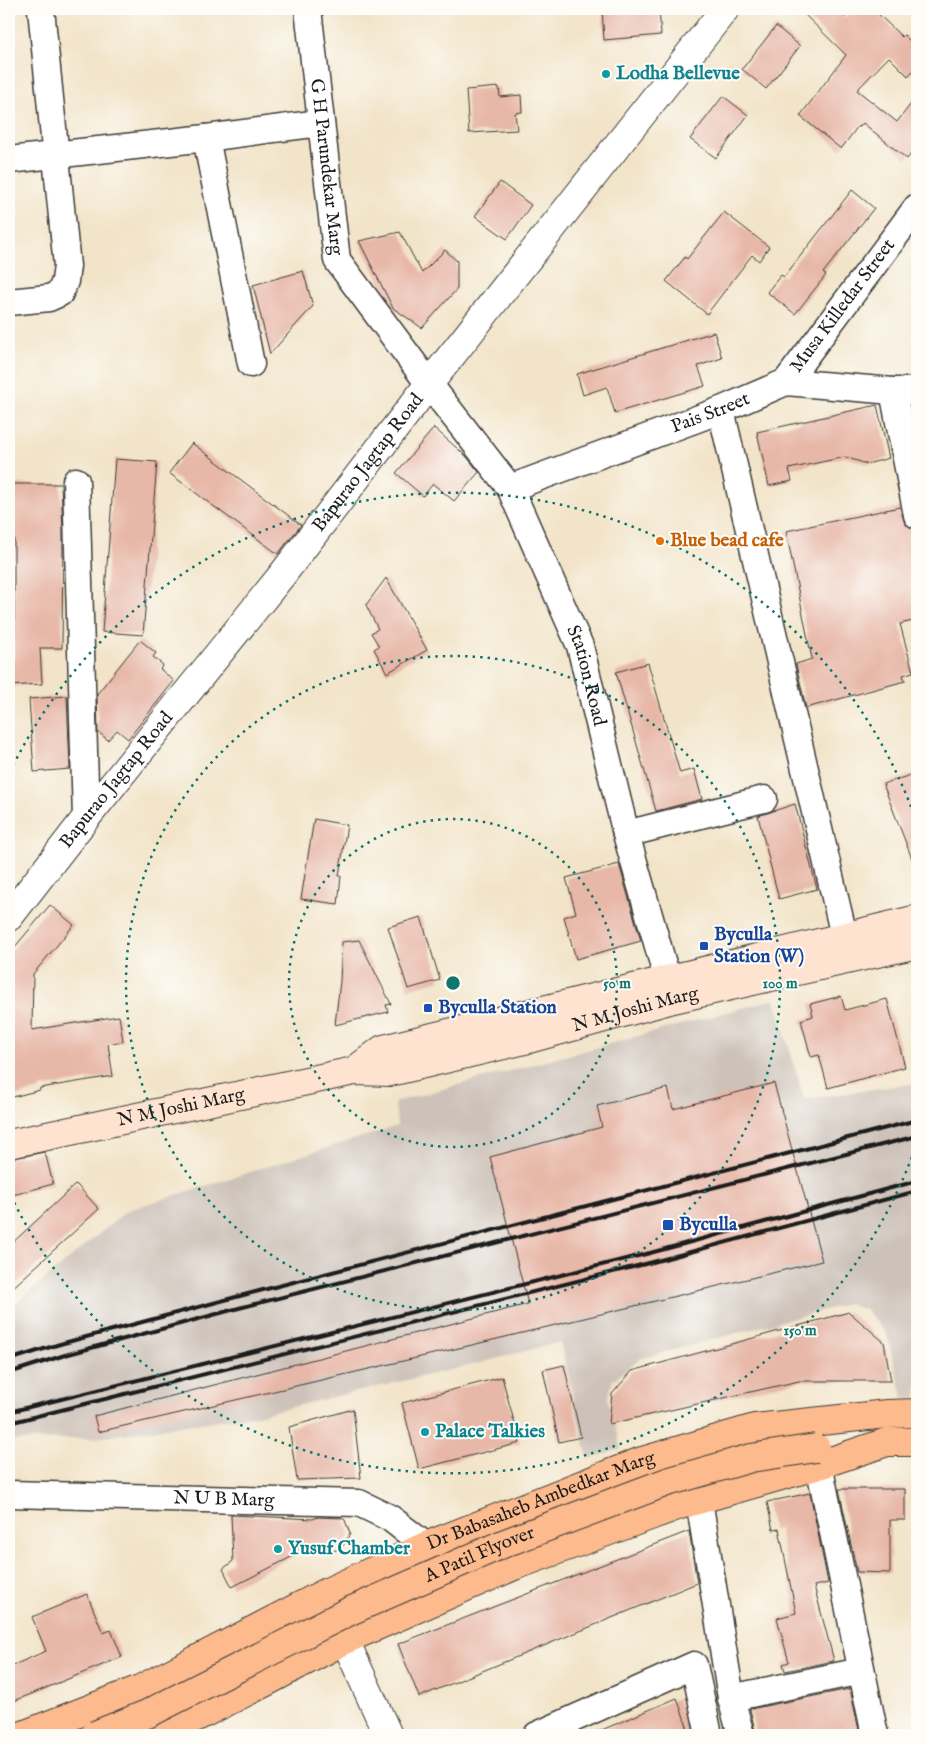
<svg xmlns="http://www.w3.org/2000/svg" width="926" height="1744" font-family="'IM FELL English',serif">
	<rect width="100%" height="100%" fill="#fdfcf7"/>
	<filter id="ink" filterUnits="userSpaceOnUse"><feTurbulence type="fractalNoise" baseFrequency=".02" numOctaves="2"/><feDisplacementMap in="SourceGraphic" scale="10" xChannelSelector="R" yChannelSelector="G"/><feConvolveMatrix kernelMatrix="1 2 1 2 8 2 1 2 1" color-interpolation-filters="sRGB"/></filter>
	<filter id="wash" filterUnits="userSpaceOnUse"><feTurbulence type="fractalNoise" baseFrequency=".0096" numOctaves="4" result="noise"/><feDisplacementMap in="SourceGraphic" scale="20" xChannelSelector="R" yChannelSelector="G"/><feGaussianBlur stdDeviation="1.12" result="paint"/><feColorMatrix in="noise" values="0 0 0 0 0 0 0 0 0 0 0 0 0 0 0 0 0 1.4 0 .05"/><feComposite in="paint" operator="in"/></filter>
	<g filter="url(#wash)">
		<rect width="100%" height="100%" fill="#f2e4c9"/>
		<path fill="#cdc2b9" d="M775,999l29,100 113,-16v164l-7,4 7,34v112l-13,2 -18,-66 -20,-23 -19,-6 -208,55 -26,21 -5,19 13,50 -33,10 -28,-117 -84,22 -219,51 -162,23 -86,3v-132l119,-99 269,-84 -2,-24z"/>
		<g id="blocks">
			<path fill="#e7b7a7" d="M602,9h57l2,26 -57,5z
				M799,9h38l8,8 9,-8h19l29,28 2,-2 13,13v19l-9,9 -19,-19 -32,33 40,32 20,-26v50l-10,13 -44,-36 -3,4 -2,-1 -17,23 -41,-33 46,-61z
				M776,26l24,20 -34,43 -24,-20z
				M499,87l1,10 21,-2 1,17 -7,1 2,17 -48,3 -3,-43z
				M723,96l25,19 -32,43 -26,-19z
				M500,182l31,23 -24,34 -32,-23z
				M852,190l22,18 -51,65 3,2 -31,39 -28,-22 14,-17 3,2z
				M724,212l45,35 -10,14 -7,-6 -45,59 -41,-33 19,-24 2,2z
				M400,232l22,41 23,-23 12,11v28l-35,39 -29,-20 -34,-67z
				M303,271l10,35 -43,48 -17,-69z
				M714,332l8,26 -24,8 7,20 -90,27 -8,-26 -24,8 -6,-21z
				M877,405l12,53 -22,6 -22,-7 -56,12 3,12 -23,5 -12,-54z
				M434,428l32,28 13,16 -25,29 -21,-17 -10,12 -27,-23z
				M192,443l109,82 -23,29 -109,-81z
				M115,459l42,3 -14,173 -41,-3z
				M9,484h52l2,48 -1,116h-22l2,36 -33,2v-25l5,-1v-121h-5z
				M900,507l5,17 9,5 3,19v72l-17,4 13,48 -10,3 2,6 -99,27 -10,-44 16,-5 -26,-128z
				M386,578l41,72 -40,23 -13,-24 5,-3 -8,-13 7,-4 -12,-24z
				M140,640l16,13 -3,4 10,8 -3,4 14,12 -46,58 -11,-9 -9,10 -10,-8 -1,-38z
				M648,663l32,110 14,-4 8,30 -46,12 -40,-139z
				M67,696l3,73 -36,3 -5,-73z
				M917,773v96h-1l-33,-85z
				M795,804l22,85 -38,10 -21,-83z
				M314,819l33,6 -8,51h2l-3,28 -37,-5z
				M619,864l22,77 -65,18 -12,-42 12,-4 -10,-35z
				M50,905l24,20 -41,49 -1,56 87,-14 4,25 -15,3 5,32 -73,12v2l-31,8 2,-98 -2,4v-50z
				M421,917l19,63 -32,9 -20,-62z
				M359,940l32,64 -5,1 2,7 -53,13 5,-44 2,-39z
				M841,996l4,14 42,-11 18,68 -77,21 -9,-33 -8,2 -10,-37 12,-4 -3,-12z
				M774,1083l48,178 -350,84 -374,87 -4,-16 434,-112 -38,-147 112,-30 -5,-21 71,-18 5,21z
				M45,1152l8,32 -44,12v-37z
				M76,1184l23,25 -90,82v-45z
				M849,1312l35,30 7,39h-92l-190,43 3,-30 20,-23z
				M564,1365l17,72 -22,5 -16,-72z
				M502,1377l18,66 -101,26 -17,-66z
				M353,1409l8,69 -64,2 -8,-53z
				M839,1489h66v31h-15v53l-33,-1z
				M810,1493l18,90 -14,3 20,75 -49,10 -2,-7 6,-2 -12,-44 19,-5 -17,-84 -6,1 -6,-28z
				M231,1515l82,4 5,-2 24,1 3,2 5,14 -8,13 -8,4h-9l-10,-6 -83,42 -9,-18 10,-8z
				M689,1531l8,52 -278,114 -21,-53z
				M87,1594l16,39 8,-3 11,27 -113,46v-36l37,-16 -14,-34z
				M850,1689l10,46h-104l-6,-26z
				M677,1698l13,37h-100z"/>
		</g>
	</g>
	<g filter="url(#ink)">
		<use href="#blocks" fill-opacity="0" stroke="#3c3a36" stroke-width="1"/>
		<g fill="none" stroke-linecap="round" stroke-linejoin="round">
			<defs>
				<g id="minor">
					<path id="s1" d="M308,9l29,251 92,124 81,104 70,158 46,188 47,165"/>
					<path d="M206,138l45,226"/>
					<path d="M9,160l197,-22 114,-15"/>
					<path d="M9,302l40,-4 11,-5 5,-12 2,-15 -26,-257"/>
					<path id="s2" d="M786,382l131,-175"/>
					<path d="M893,391l24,124"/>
					<path d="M721,410l123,526"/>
					<path d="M76,481l10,337"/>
					<path id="s3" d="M510,488l211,-78 65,-28 107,9h24"/>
					<path d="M626,834l138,-35"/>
					<path d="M819,1465l56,270"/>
					<path id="s4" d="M9,1494l350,9 31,15 36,28"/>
					<path d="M699,1500l32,198 10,37"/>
					<path d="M731,1698l130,-27"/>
					<path d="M537,1735l157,-70 15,70"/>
				</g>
				<g id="tertiary">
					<path id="s5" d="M9,917l77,-99 196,-243 147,-191 296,-375"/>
					<path d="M335,1618l53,117"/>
				</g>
				<g id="secondary">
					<path d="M354,1071l29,-22 534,-130"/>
					<path id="s6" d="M9,1144l345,-73 37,1 134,-32 148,-41 244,-55"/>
				</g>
				<g id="trunk">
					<path id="s7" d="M23,1735l117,-46 185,-96 101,-47 213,-84 116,-34 132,-14 30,-1"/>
					<path d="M161,1735l107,-54 77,-41 169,-74 166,-61 139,-40 68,-23h30"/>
				</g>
			</defs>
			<use href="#minor" stroke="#3c3a36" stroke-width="29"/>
			<use href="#tertiary" stroke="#3c3a36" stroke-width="30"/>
			<use href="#secondary" stroke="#3c3a36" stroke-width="30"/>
			<use href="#trunk" stroke="#3c3a36" stroke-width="30"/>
			<use href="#minor" stroke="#fff" stroke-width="26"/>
			<use href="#tertiary" stroke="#fff" stroke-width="28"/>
			<use href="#secondary" stroke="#fee3d1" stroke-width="28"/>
			<use href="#trunk" stroke="#fcba8d" stroke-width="28"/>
			<path stroke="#1c1c1c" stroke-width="4" d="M9,1360l51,-16 176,-47 681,-177
				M9,1373l56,-18 174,-47 678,-172
				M9,1412l641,-159 267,-72
				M9,1423l644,-161 264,-71"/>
			<defs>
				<g id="trunk-bridge">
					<path id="s8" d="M95,1735l52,-21 203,-103 155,-68 162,-61 84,-24 65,-10"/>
				</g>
			</defs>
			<use href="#trunk-bridge" stroke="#3c3a36" stroke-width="30" stroke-linecap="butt"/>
			<use href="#trunk-bridge" stroke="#fcba8d" stroke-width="28"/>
		</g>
	</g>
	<g fill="none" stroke="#0f766e" stroke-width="2.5" stroke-dasharray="2.5 5">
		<circle cx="453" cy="983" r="164"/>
		<circle cx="453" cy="983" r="327"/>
		<path d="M917 1143A491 491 0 0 1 10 1194M10 772A491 491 0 0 1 917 823"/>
	</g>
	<g fill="#0f9aa8" stroke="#fdfcf7" stroke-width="2">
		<circle cx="606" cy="74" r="5"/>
		<circle cx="425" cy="1432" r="5"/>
		<circle cx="278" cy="1549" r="5"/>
	</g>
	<circle fill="#e8710a" stroke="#fdfcf7" stroke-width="2" cx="660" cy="541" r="5"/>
	<g fill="#1a4fb4" stroke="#fdfcf7" stroke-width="2">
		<rect x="699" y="941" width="10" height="10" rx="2.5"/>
		<rect x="423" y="1003" width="10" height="10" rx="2.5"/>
		<rect x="662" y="1219" width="12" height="12" rx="2.5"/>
	</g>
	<g text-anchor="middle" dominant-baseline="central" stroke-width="4" stroke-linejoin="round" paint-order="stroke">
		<g font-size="19" font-weight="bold" fill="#0d838f" stroke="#fdfcf7" text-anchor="start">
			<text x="616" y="74">Lodha Bellevue</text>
			<text x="435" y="1432">Palace Talkies</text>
			<text x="288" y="1549">Yusuf Chamber</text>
		</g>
		<g font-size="19" fill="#1c1c1c" stroke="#fdfcf7">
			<text stroke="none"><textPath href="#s1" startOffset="159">G H Parundekar Marg</textPath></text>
			<text stroke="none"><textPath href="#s2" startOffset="95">Musa Killedar Street</textPath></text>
			<text stroke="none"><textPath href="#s3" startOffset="214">Pais Street</textPath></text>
			<text stroke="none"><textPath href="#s5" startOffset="579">Bapurao Jagtap Road</textPath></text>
			<text stroke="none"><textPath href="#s1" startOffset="742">Station Road</textPath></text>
			<text stroke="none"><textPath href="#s5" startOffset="174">Bapurao Jagtap Road</textPath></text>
			<text stroke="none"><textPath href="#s6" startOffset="642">N M Joshi Marg</textPath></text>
			<text stroke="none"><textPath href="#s6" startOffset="176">N M Joshi Marg</textPath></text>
			<text stroke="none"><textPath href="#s4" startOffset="215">N U B Marg</textPath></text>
			<text stroke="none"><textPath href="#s7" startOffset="569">Dr Babasaheb Ambedkar Marg</textPath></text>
			<text stroke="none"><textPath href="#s8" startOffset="425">A Patil Flyover</textPath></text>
		</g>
		<g font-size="19" font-weight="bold" fill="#c56008" stroke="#fdfcf7" text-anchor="start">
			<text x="670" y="541">Blue bead cafe</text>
		</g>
		<g font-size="19" font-weight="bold" fill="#164399" stroke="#fdfcf7" text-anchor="start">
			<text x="714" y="935">Byculla<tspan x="714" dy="22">Station (W)</tspan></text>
			<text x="438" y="1008">Byculla Station</text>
			<text x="679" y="1225">Byculla</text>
		</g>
	</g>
	<circle cx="453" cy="983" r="8" fill="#0f766e" stroke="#fdfcf7" stroke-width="2.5"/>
	<g font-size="15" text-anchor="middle" font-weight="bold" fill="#0f766e" stroke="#fdfcf7" stroke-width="4" stroke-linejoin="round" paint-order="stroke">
		<text x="617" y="988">50 m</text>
		<text x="780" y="988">100 m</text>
		<text x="800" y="1335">150 m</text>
	</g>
	<rect width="926" height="1744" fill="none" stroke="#fdfcf7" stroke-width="30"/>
</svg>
